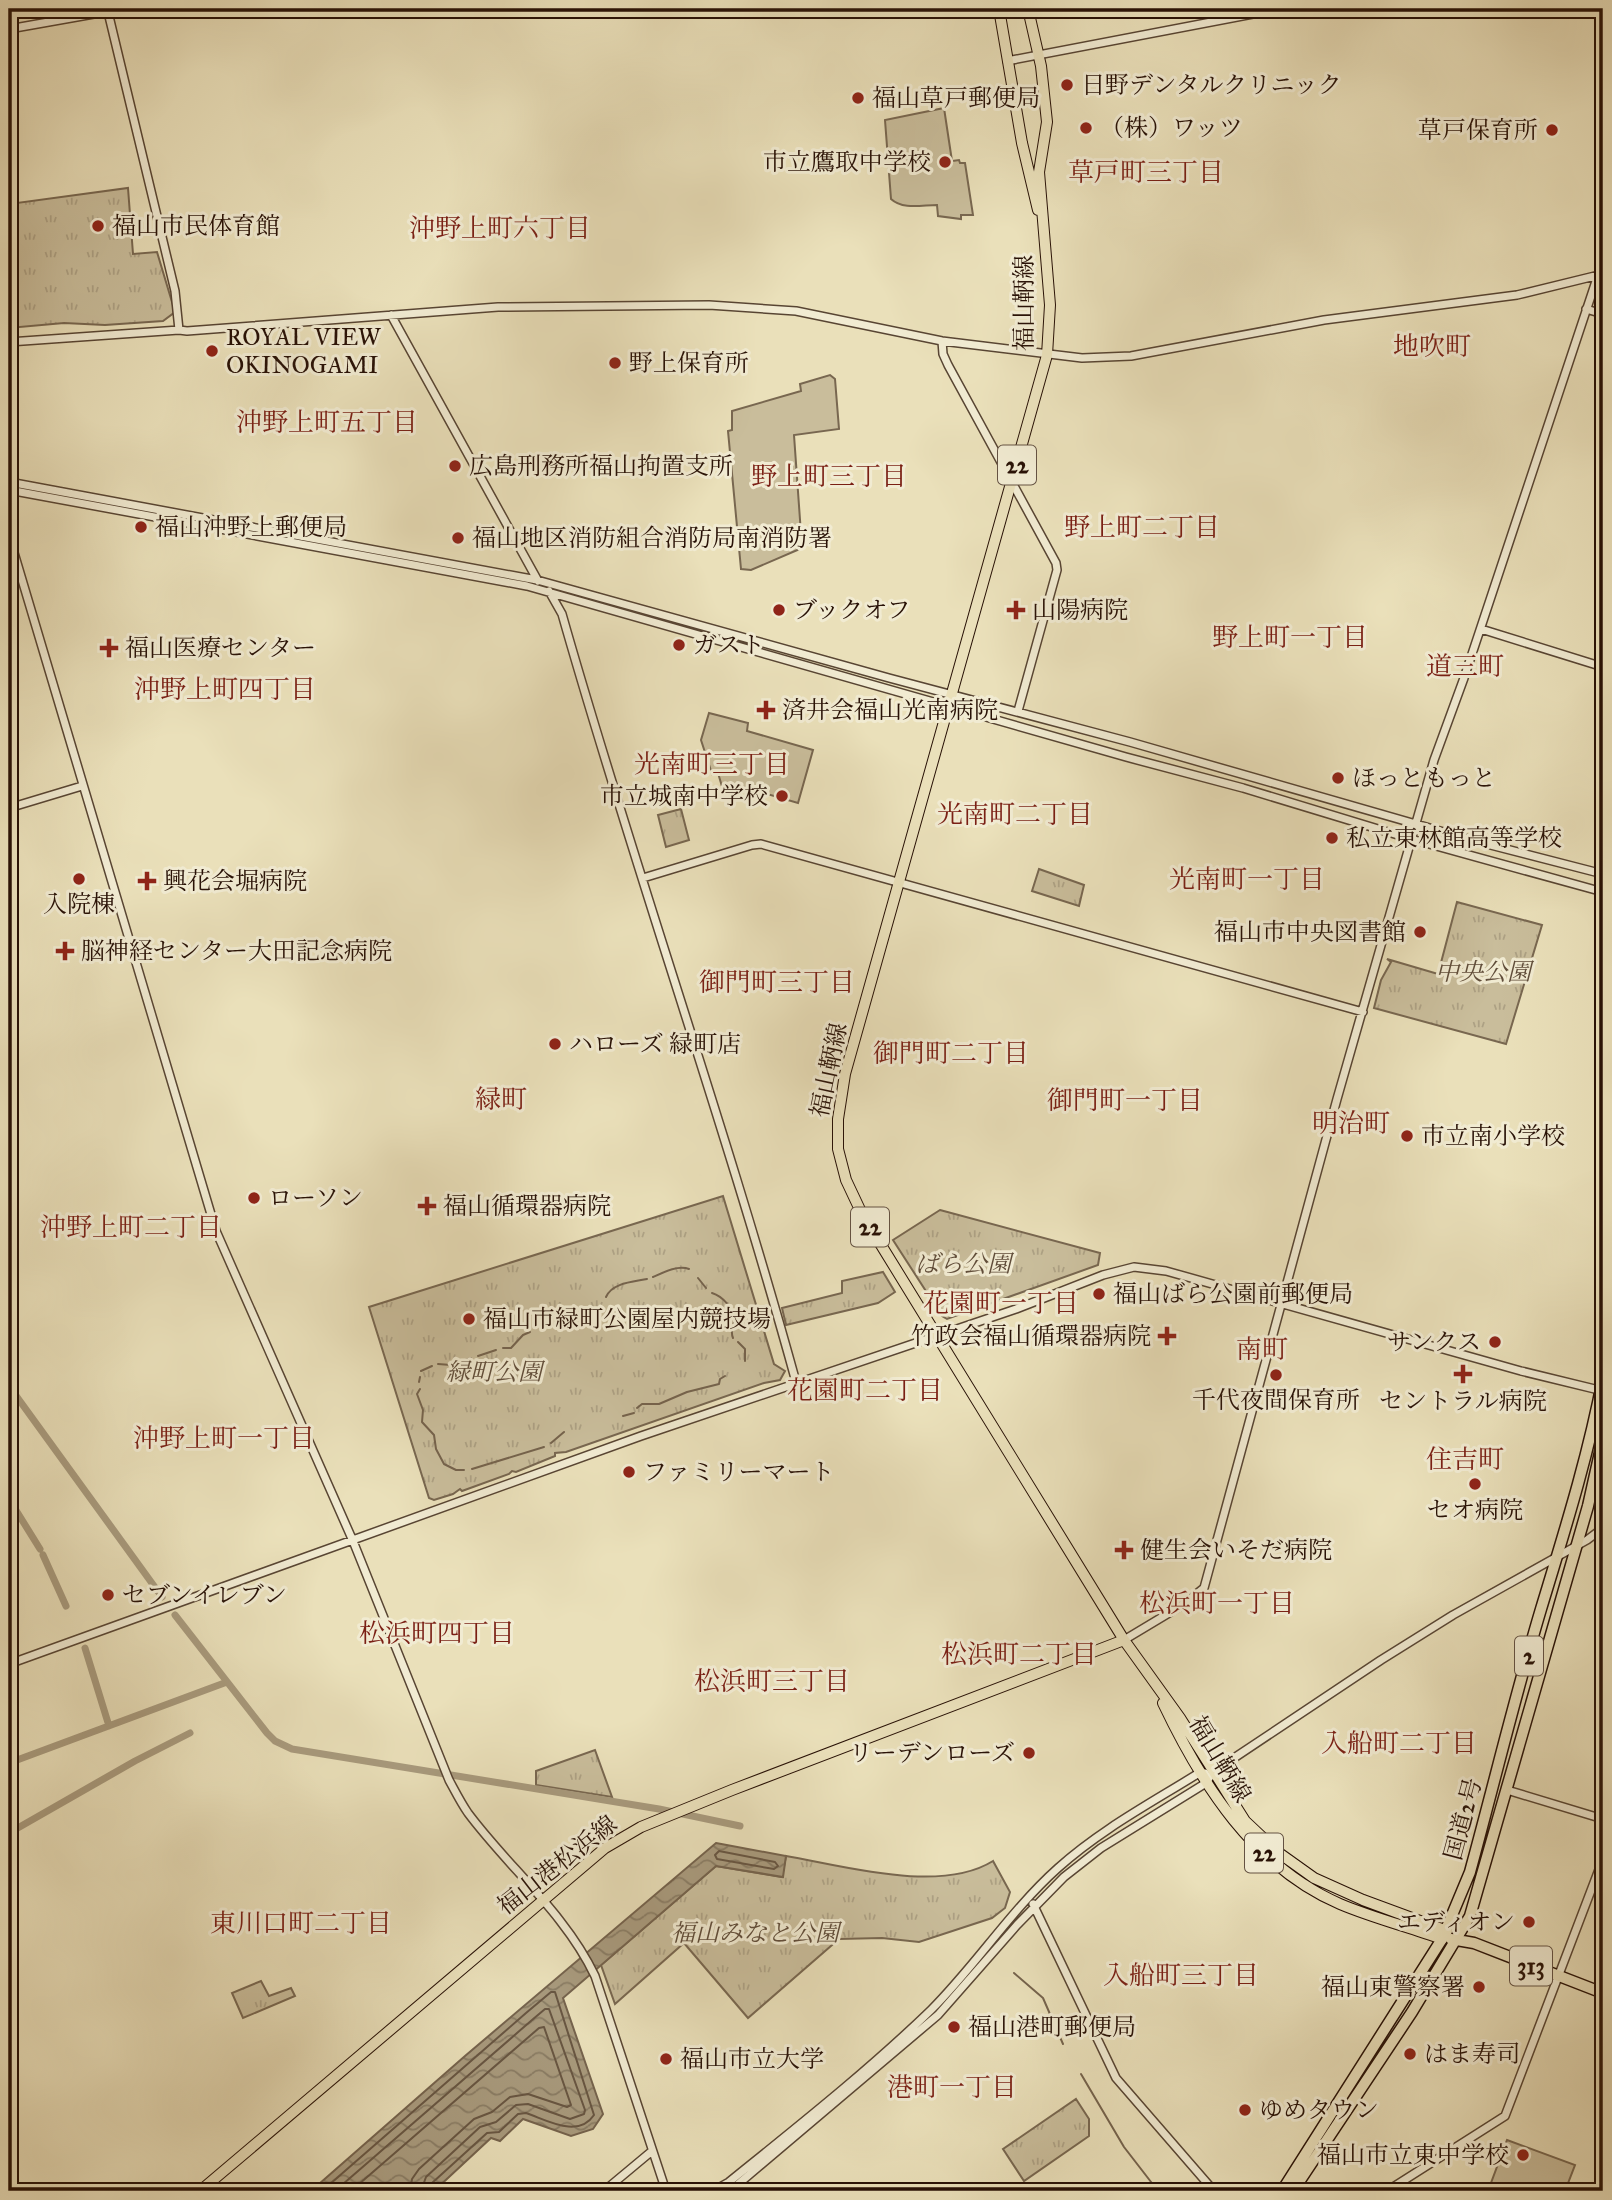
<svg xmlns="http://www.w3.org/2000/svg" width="1612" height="2200" font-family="'IM FELL Great Primer','Noto Serif JP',serif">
	<defs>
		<pattern id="park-tufts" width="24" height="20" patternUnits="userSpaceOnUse" patternTransform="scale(1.75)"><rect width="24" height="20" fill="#c9bd9b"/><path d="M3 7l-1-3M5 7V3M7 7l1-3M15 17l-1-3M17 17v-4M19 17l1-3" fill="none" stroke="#ada184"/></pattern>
		<pattern id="water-waves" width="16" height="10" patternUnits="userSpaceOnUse" patternTransform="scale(1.75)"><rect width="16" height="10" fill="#a89a7d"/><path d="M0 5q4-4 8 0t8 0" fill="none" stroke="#897c64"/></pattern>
	</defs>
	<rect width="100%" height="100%" fill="#eae0ba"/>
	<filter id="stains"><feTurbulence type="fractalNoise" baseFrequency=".00286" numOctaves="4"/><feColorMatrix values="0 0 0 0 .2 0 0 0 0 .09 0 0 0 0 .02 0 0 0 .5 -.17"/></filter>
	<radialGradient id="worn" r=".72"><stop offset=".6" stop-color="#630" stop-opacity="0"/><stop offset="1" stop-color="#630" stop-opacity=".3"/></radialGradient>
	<path fill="url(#park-tufts)" stroke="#786750" stroke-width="2" d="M128,188l5,66 24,-2 18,60 -12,9 -58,4 -41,-2 -55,5v-124z
		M681,809l8,31 -23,7 -8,-32z
		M1039,869l45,16 -5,21 -47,-15z
		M1457,902l85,23 -36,119 -132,-36 7,-28 10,-18 -4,-3 51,15z
		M723,1196l51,168 11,7 -5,9 -16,3 -198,69 -11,1v3l-39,16 -4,-1 -3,3 -47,17 -2,-2 -7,5 -19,6 -5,-2 -60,-191z
		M940,1210l160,43 -2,12 -151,54 -5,-3 -49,-76z
		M883,1272l12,20 -17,11 -92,22 -4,-17 60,-15v-12z
		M595,1750l17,47 -76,-12v-14z
		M786,1856c58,10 154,38 207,5l17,31 -5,16 -13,10 -73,24 -37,-4 -43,1 -91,79 -64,-75 -69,61 -14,-39 115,-99 66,11z
		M261,1981l8,15 22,-8 4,8 -52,22 -11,-25z
		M1076,2099l13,20v17l-65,45 -21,-32z"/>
	<path fill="#c9bd9b" stroke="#786750" stroke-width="2" d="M944,108l8,53 7,-1 1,3h5l8,52h-12v4l-23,-3 -1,-11c-15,0 -34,5 -46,-6l-6,-79z
		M830,375l5,4 4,50 -45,6 8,113 -51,22 -10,-1 -13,-138 4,-1v-19l69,-20 -1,-7z
		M709,713l39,10 -1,8 66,19 -15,53 -55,-16 -20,3 -5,-17 -6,1 -11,-34z
		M1507,2140l68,25 -10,26h-77z"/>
	<path fill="url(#water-waves)" stroke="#75634d" stroke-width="2" d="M716,1843l70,13 -3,21 -67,-11 -153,132 40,116 -10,15 -22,7 -48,-17 -23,22 -9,-3 -57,53h-123l154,-135z"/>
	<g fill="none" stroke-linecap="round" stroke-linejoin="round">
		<path stroke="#685642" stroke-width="2" d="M719,1851l56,11 3,4 -4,3 -57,-10 -2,-4z
			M322,2191l204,-178 25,-21h4l39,123c-16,24 -47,5 -68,-2l-8,1 -19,18 -12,1 -55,50 -3,8
			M335,2191l197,-171 13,-11h4l36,101 -1,4 -14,5 -42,-15 -12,1 -20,17 -16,5 -54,50 -5,14
			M351,2191l188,-163 5,-1 27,78 -4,2 -39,-13 -18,3 -18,15 -18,7 -55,50 -7,10 -2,12"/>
		<path stroke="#75634d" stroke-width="2" d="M653,1277c11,-5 25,-12 36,-8
			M698,1278l8,10
			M712,1293c10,3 23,16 22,28 -1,8 -4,10 -1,17
			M606,1297c6,-14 26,-15 41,-18
			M738,1342l7,7v12
			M503,1348h8l12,-13 7,-3
			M478,1356l18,-6
			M438,1364l13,1 20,-7
			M421,1371l11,-5
			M419,1382l1,-5
			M420,1389l-3,5 6,16 -1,12 12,13 2,14 8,15 12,6h8
			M637,1408l5,-4h17l28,-12 32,-8 1,-5 5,-3
			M623,1416l11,-3
			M551,1443l13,-11
			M472,1469l72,-22
			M1014,1973l29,25 20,46
			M1081,2074l43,73 34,44"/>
		<path stroke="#a89a7d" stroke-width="7" d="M9,1386l153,211
			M9,1499l31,50
			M43,1555l23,51
			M175,1615l92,118 8,8 17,8 367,60 81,17
			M85,1648l24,78
			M9,1763l218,-81
			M9,1833l126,-72 55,-28"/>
		<defs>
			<path id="minor" d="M108,12l67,279 4,39
				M9,29l113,-20
				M1007,61l272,-52
				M1586,309l17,5
				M391,315l147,266
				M942,341l1,13 5,11 108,198 1,7 -39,141
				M9,342l170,-12 8,1 311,-24 211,-2 87,6 146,30 140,17 49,-2 193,-36 193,-25 86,-21
				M9,482l528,98 352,98 241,64 345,99 128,33
				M9,490l518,96 599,171 117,31 168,51 192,53
				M9,536l207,695 137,310 96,239c6,11 12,23 19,33 41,55 97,100 127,163l71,215
				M549,591l13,23c73,257 163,510 234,768
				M1481,629l122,38
				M9,808l73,-22
				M643,878l109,-33 9,-1 602,168
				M1124,1640l60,-36 20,-16 133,-489 97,-339 30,-82 134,-403
				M9,1664l632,-228 375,-127 87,-34 31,-8 32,4 355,100 82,20
				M1507,1790l96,29
				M1033,1904l83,174 98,113
				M604,2191l48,-40
				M713,2191l16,-9c68,-55 139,-111 202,-172 45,-45 80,-100 127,-142 42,-38 93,-65 141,-95h6
				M730,2191l208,-176 79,-90 47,-48 37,-29 105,-65 7,-11 168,-112 72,-45 134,-75 16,-12
				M1387,2191l118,-75 98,-257"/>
			<path id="major" d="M999,9l23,134 16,67
				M1028,9l13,57 6,56 -8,50 11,133 -3,50 -202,719 -7,45v30l8,31 16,34 262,426 56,78 65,103 34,32 35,25 49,22 84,31
				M1163,1703c39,82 91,164 177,201 33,14 69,23 102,35
				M200,2191l405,-343 36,-21 91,-37 392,-150"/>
			<path id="highway" d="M1451,1939l23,4 129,50
				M1282,2191l160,-252 28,-67c24,-88 45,-176 71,-263 23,-76 47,-152 62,-231
				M1293,2191l119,-179 58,-96 118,-410 15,-67"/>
		</defs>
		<use href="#minor" stroke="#584533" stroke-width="10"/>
		<use href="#major" stroke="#281106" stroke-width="12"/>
		<use href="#highway" stroke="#281106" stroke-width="13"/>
		<use href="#minor" stroke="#f1ebd2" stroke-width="7"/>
		<use href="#major" stroke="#eae0ba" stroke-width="10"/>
		<use href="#highway" stroke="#eae0ba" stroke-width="10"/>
	</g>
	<g fill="#8f2418" stroke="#f1ebd2" stroke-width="2.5">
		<circle cx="1067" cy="85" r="7"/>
		<circle cx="858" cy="98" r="7"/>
		<circle cx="1086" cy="128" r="7"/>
		<circle cx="1552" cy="130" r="7"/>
		<circle cx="945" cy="162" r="7"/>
		<circle cx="98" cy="226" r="7"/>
		<circle cx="212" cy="351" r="7"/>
		<circle cx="615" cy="363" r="7"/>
		<circle cx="455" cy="466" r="7"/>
		<circle cx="141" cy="527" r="7"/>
		<circle cx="458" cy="538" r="7"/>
		<circle cx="779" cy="610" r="7"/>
		<path d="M1012.5 599.5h7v7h7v7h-7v7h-7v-7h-7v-7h7z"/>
		<circle cx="679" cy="645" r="7"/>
		<path d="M105.5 637.5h7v7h7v7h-7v7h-7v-7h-7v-7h7z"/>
		<path d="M762.5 699.5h7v7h7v7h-7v7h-7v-7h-7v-7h7z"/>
		<circle cx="1338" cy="778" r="7"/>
		<circle cx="782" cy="796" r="7"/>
		<circle cx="1332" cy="838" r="7"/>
		<circle cx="79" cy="879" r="7"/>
		<path d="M143.5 870.5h7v7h7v7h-7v7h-7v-7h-7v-7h7z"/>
		<circle cx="1420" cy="932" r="7"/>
		<path d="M61.5 940.5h7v7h7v7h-7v7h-7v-7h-7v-7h7z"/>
		<circle cx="555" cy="1044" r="7"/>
		<circle cx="1407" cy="1136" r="7"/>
		<circle cx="254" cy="1198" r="7"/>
		<path d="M423.5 1195.5h7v7h7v7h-7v7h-7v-7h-7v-7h7z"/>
		<circle cx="1099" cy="1294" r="7"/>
		<circle cx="469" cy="1319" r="7"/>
		<path d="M1163.5 1325.5h7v7h7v7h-7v7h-7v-7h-7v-7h7z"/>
		<circle cx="1495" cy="1342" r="7"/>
		<path d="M1459.5 1363.5h7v7h7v7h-7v7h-7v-7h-7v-7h7z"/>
		<circle cx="1276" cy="1375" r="7"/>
		<circle cx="629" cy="1472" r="7"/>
		<circle cx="1475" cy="1484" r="7"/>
		<path d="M1120.5 1539.5h7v7h7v7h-7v7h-7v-7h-7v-7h7z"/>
		<circle cx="108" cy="1595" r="7"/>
		<circle cx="1029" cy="1753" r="7"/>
		<circle cx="1529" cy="1922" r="7"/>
		<circle cx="1479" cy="1987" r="7"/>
		<circle cx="954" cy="2027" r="7"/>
		<circle cx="1410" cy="2054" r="7"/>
		<circle cx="666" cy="2059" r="7"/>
		<circle cx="1245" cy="2110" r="7"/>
		<circle cx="1523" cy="2155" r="7"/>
	</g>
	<g text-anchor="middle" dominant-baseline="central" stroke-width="6" stroke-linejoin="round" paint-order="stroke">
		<g fill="#f1ebd2" stroke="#645243" stroke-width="2">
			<rect x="998" y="445.5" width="38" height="39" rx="5"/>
			<rect x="851" y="1207.5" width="38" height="39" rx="5"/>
			<rect x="1515" y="1636.5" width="28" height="39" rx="5"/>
			<rect x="1245" y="1833.5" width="38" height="39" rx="5"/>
			<rect x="1510" y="1946.5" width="42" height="39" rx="5"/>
		</g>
		<g font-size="23" font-weight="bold" fill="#281106">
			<text x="1017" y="465">22</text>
			<text x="870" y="1227">22</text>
			<text x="1529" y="1656">2</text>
			<text x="1264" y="1853">22</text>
			<text x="1531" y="1966">313</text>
		</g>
		<g font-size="24" fill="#281106" stroke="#f1ebd2" text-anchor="start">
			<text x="1081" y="85">日野デンタルクリニック</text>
			<text x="872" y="98">福山草戸郵便局</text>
			<text x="1100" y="128">（株）ワッツ</text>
			<text x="1538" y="130" text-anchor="end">草戸保育所</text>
			<text x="931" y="162" text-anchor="end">市立鷹取中学校</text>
			<text x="112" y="226">福山市民体育館</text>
			<text x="226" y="337">ROYAL VIEW<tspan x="226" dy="28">OKINOGAMI</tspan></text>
			<text x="629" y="363">野上保育所</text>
			<text x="469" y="466">広島刑務所福山拘置支所</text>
			<text x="155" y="527">福山沖野上郵便局</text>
			<text x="472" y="538">福山地区消防組合消防局南消防署</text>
			<text x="793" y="610">ブックオフ</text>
			<text x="1032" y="610">山陽病院</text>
			<text x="693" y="645">ガスト</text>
			<text x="125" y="648">福山医療センター</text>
			<text x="782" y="710">済井会福山光南病院</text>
			<text x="1352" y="778">ほっともっと</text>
			<text x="768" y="796" text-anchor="end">市立城南中学校</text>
			<text x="1346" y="838">私立東林館高等学校</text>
			<text x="163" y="881">興花会堀病院</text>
			<text x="79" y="904" text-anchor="middle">入院棟</text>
			<text x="1406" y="932" text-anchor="end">福山市中央図書館</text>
			<text x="81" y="951">脳神経センター大田記念病院</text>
			<text x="569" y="1044">ハローズ 緑町店</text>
			<text x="1421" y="1136">市立南小学校</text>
			<text x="268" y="1198">ローソン</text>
			<text x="443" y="1206">福山循環器病院</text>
			<text x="1113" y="1294">福山ばら公園前郵便局</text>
			<text x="483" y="1319">福山市緑町公園屋内競技場</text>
			<text x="1151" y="1336" text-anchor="end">竹政会福山循環器病院</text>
			<text x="1481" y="1342" text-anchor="end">サンクス</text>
			<text x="1276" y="1400" text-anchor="middle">千代夜間保育所</text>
			<text x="1463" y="1401" text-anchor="middle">セントラル病院</text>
			<text x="643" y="1472">ファミリーマート</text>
			<text x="1475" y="1510" text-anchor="middle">セオ病院</text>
			<text x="1140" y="1550">健生会いそだ病院</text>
			<text x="122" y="1595">セブンイレブン</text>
			<text x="1015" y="1753" text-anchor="end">リーデンローズ</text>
			<text x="1515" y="1922" text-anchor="end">エディオン</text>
			<text x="1465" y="1987" text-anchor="end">福山東警察署</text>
			<text x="968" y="2027">福山港町郵便局</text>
			<text x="1424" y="2054">はま寿司</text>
			<text x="680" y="2059">福山市立大学</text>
			<text x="1259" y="2110">ゆめタウン</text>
			<text x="1509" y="2155" text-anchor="end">福山市立東中学校</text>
		</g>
		<g font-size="24" fill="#281106" stroke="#f1ebd2">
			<text transform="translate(1024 303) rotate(-90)">福山鞆線</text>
			<text transform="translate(829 1070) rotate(-78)">福山鞆線</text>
			<text transform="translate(1220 1759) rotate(59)">福山鞆線</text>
			<text transform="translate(1463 1819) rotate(-75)">国道2号</text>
			<text transform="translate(557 1865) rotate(-38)">福山港松浜線</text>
		</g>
		<g font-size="24" font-style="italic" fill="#604d3a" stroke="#f1ebd2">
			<text x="1483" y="972">中央公園</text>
			<text x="963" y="1264">ばら公園</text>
			<text x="494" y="1372">緑町公園</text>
			<text x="755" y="1933">福山みなと公園</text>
		</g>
		<g font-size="26" fill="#7a1f14" stroke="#f1ebd2">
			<text x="1146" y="172">草戸町三丁目</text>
			<text x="500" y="228">沖野上町六丁目</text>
			<text x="1432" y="346">地吹町</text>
			<text x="327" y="422">沖野上町五丁目</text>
			<text x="829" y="476">野上町三丁目</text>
			<text x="1142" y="527">野上町二丁目</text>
			<text x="1290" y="637">野上町一丁目</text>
			<text x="1465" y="666">道三町</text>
			<text x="225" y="689">沖野上町四丁目</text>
			<text x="712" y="764">光南町三丁目</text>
			<text x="1015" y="814">光南町二丁目</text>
			<text x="1247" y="879">光南町一丁目</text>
			<text x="777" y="982">御門町三丁目</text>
			<text x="951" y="1053">御門町二丁目</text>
			<text x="501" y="1099">緑町</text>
			<text x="1125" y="1100">御門町一丁目</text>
			<text x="1351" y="1123">明治町</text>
			<text x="131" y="1227">沖野上町二丁目</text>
			<text x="1001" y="1303">花園町一丁目</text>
			<text x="1262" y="1349">南町</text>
			<text x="865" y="1390">花園町二丁目</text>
			<text x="224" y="1438">沖野上町一丁目</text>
			<text x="1465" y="1459">住吉町</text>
			<text x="1217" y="1603">松浜町一丁目</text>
			<text x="437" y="1633">松浜町四丁目</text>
			<text x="1019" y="1654">松浜町二丁目</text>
			<text x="772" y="1681">松浜町三丁目</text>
			<text x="1399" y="1743">入船町二丁目</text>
			<text x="301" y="1923">東川口町二丁目</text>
			<text x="1181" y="1975">入船町三丁目</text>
			<text x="952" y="2087">港町一丁目</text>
		</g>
	</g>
	<rect width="1612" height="2200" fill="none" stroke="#eae0ba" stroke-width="35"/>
	<rect x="10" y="10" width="1591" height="2179" fill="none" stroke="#281106" stroke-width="3.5"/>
	<rect x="18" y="18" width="1577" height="2165" fill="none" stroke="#281106" stroke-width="2"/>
	<rect width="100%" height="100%" filter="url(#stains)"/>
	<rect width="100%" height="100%" fill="url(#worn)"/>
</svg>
